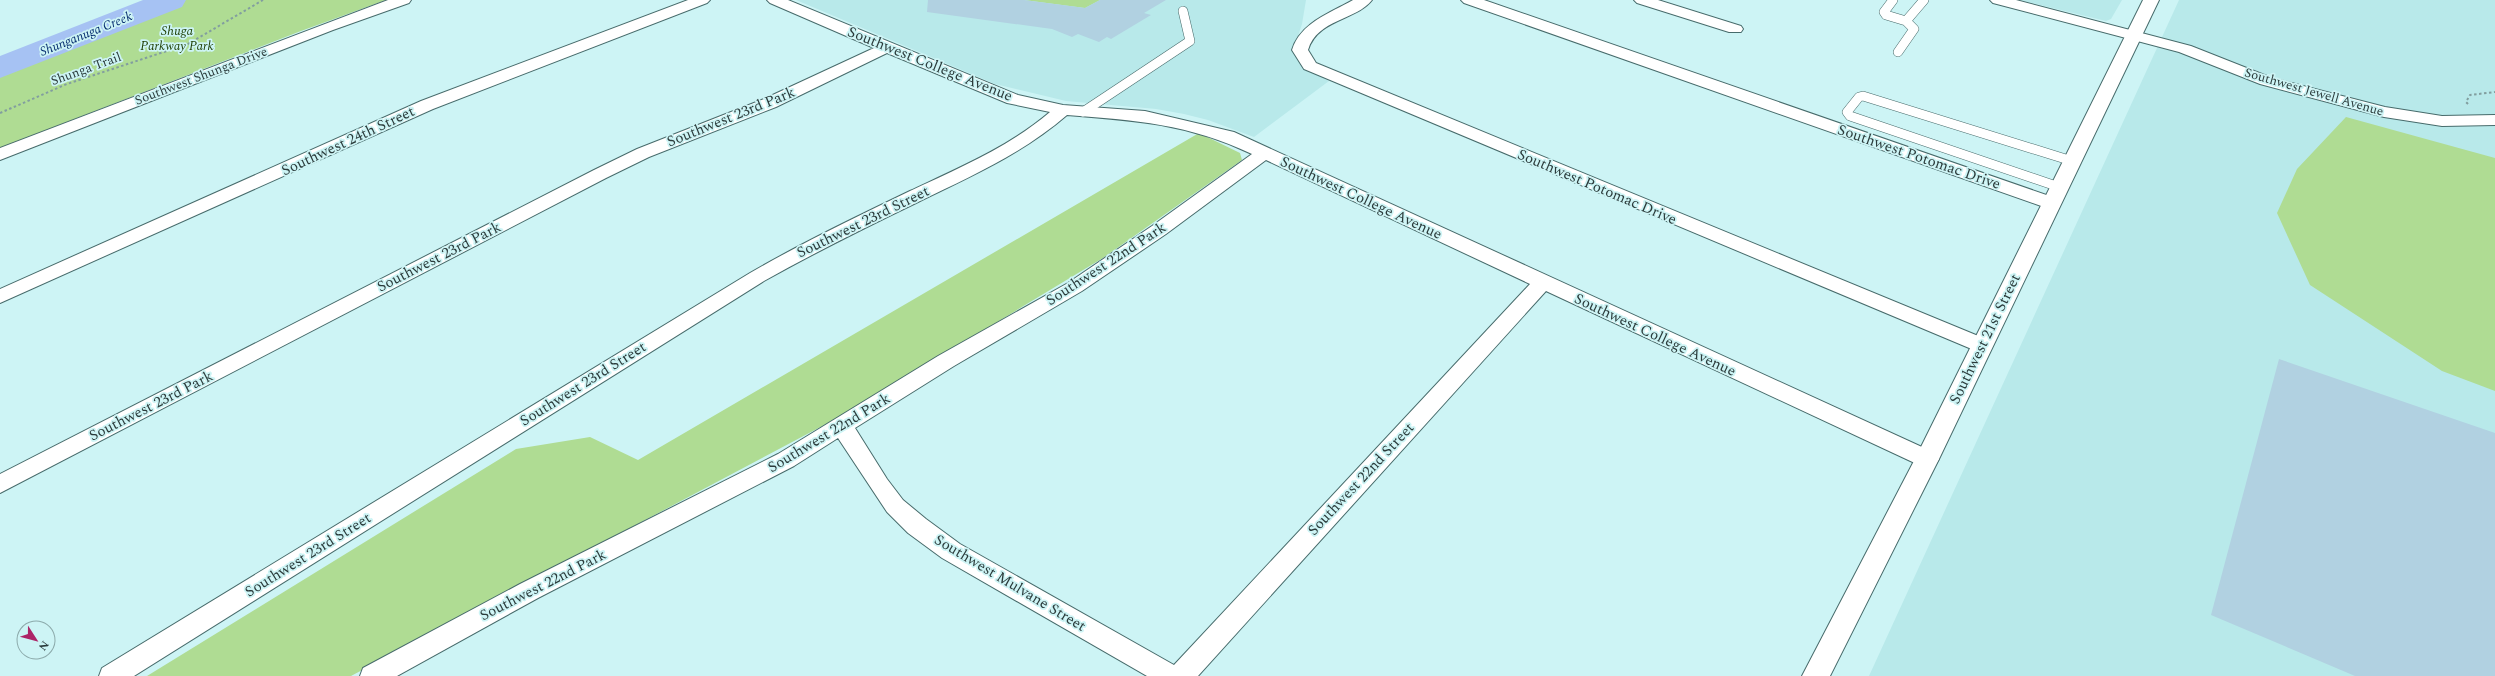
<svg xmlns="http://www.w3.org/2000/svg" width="2495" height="676" font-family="Spectral,serif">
	<rect width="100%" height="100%" fill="#cdf4f5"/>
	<path fill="#b8e9ea" d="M796,0h510l-4,24 -8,24 3,11 12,12 20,10 -75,56 -46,-17 -24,-6 -28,-5 -90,-8 -71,-17z
		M2020,0h102l-11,19 -5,2z
		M2179,0h316v676h-626z"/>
	<path fill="#afdc93" d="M171,0h215l-85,31 -301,117v-80z
		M1024,0h76l-15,8z
		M2346,117l149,41v233l-53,-20 -132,-86 -33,-72 20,-44z
		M1199,133l41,20 2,7 -139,98 -258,156 -494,262h-204l369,-227 74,-12 48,23z"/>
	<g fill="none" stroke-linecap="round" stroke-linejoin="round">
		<path fill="#a6c2f3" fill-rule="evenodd" d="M143,0h43l-4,7 -182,71v-22z"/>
	</g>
	<path fill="#b1d1e1" d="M928,0h96l61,8 15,-8h66l-22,13 7,2 -40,24 -4,-2 -8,5 -21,-8 -6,3 -20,-8 -125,-17z
		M2279,359l216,74v243h-140l-144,-61z"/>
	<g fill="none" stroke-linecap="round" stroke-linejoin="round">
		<defs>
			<path id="lane" d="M1893,0l-9,12 2,3 20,6 8,8 -16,23
				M1906,21l18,-21
				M1083,112l107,-71 -7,-30
				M2059,187l-209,-71 -3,-4 12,-15 4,-1 209,65"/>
			<path id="street" d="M688,0h22l-3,3 -274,106 -433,194v-14l421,-188z
				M767,0h21l230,95 45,10 82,6 89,21 701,321 4,6 -4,6 -8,2 -8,-2 -373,-174 -348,385h-51l-205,-118 -34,-25 -21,-21 -49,-74 -44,28 -256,132 -141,78h-37l3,-8 157,-84 258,-130 160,-98 130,-73 84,-57 100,-72c-63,-30 -117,-34 -185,-39 -45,39 -96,61 -149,87 -52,25 -104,51 -154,79l-630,395h-35l3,-8 648,-395c52,-30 106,-56 160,-82 49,-23 99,-44 140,-79l-43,-9 -120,-50 -111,54 -127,50 -43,21 -606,315v-19l594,-304 43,-21 127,-50 110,-51 -104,-45zM1266,160l264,124 -356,381 -214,-121 -34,-25 -23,-19 -16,-21 -32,-51 99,-62 128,-75 84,-57z
				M1353,0h19c-15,20 -55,19 -64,50l8,13 672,277 4,5 -4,5 -7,2 -7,-2 -670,-281 -12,-19c8,-27 38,-37 61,-50z
				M1461,0h23l574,199 2,4 -2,4h-14l-580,-204z
				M1634,0h24l83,26 2,3 -2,3h-12l-92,-29z
				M1990,0h26l175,46 81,32 113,29 57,9 53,-1v10l-53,1 -58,-9 -124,-33 -81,-32 -186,-49z"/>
			<path id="secondary" d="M388,0h23l-2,3 -76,27 -333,130v-12z
				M2143,0h16l-220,459 -109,217h-28l113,-217z"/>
		</defs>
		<use href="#lane" stroke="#476b6b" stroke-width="10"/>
		<use href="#street" stroke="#476b6b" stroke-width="2"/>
		<use href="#secondary" stroke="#476b6b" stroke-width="2"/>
		<path stroke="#829e9f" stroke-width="2" stroke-dasharray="2.5 2.5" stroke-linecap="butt" d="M2468,104l-2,-2 4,-7 25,-3
			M0,113l67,-29 121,-40 75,-44"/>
		<use href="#lane" stroke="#fff" stroke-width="9"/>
		<use href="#street" fill="#fff" fill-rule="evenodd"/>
		<use href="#secondary" fill="#fff" fill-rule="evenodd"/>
	</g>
	<g text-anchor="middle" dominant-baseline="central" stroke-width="3.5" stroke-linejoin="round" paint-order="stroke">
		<g font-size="13" font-style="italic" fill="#1d3d00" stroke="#cdf4f5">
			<text x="177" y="31">Shuga<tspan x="177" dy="15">Parkway Park</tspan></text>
		</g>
		<g font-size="13" font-style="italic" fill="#042b6e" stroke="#cdf4f5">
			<text transform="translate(86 34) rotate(-22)">Shunganuga Creek</text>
		</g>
		<g font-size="13" fill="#2b3b3b" stroke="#cdf4f5">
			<text transform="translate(86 69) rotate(-20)">Shunga Trail</text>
			<text transform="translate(201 76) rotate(-21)">Southwest Shunga Drive</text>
			<text transform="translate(2314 92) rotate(16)">Southwest Jewell Avenue</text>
		</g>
		<g font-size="15" fill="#2b3b3b" stroke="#cdf4f5">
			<text transform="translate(930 64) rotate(22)">Southwest College Avenue</text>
			<text transform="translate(731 117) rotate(-22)">Southwest 23rd Park</text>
			<text transform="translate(348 141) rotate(-25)">Southwest 24th Street</text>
			<text transform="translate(1919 157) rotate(19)">Southwest Potomac Drive</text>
			<text transform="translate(1597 187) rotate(23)">Southwest Potomac Drive</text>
			<text transform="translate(1361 198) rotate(25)">Southwest College Avenue</text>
			<text transform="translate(863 222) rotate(-26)">Southwest 23rd Street</text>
			<text transform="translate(439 257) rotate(-27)">Southwest 23rd Park</text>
			<text transform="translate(1106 264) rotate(-33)">Southwest 22nd Park</text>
			<text transform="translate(1655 335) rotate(25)">Southwest College Avenue</text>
			<text transform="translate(1985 339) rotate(-64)">Southwest 21st Street</text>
			<text transform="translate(583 384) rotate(-32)">Southwest 23rd Street</text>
			<text transform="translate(151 406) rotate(-27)">Southwest 23rd Park</text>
			<text transform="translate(829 433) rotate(-31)">Southwest 22nd Park</text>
			<text transform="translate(1361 479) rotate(-47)">Southwest 22nd Street</text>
			<text transform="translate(308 555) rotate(-32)">Southwest 23rd Street</text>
			<text transform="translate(1010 583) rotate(31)">Southwest Mulvane Street</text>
			<text transform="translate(543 585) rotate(-27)">Southwest 22nd Park</text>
		</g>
	</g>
	<g transform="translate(36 640) rotate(126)"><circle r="19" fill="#cdf4f5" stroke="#8caaab"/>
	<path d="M0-3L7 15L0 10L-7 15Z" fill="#ac2467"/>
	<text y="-6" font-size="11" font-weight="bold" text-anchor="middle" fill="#2b3b3b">N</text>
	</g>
</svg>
